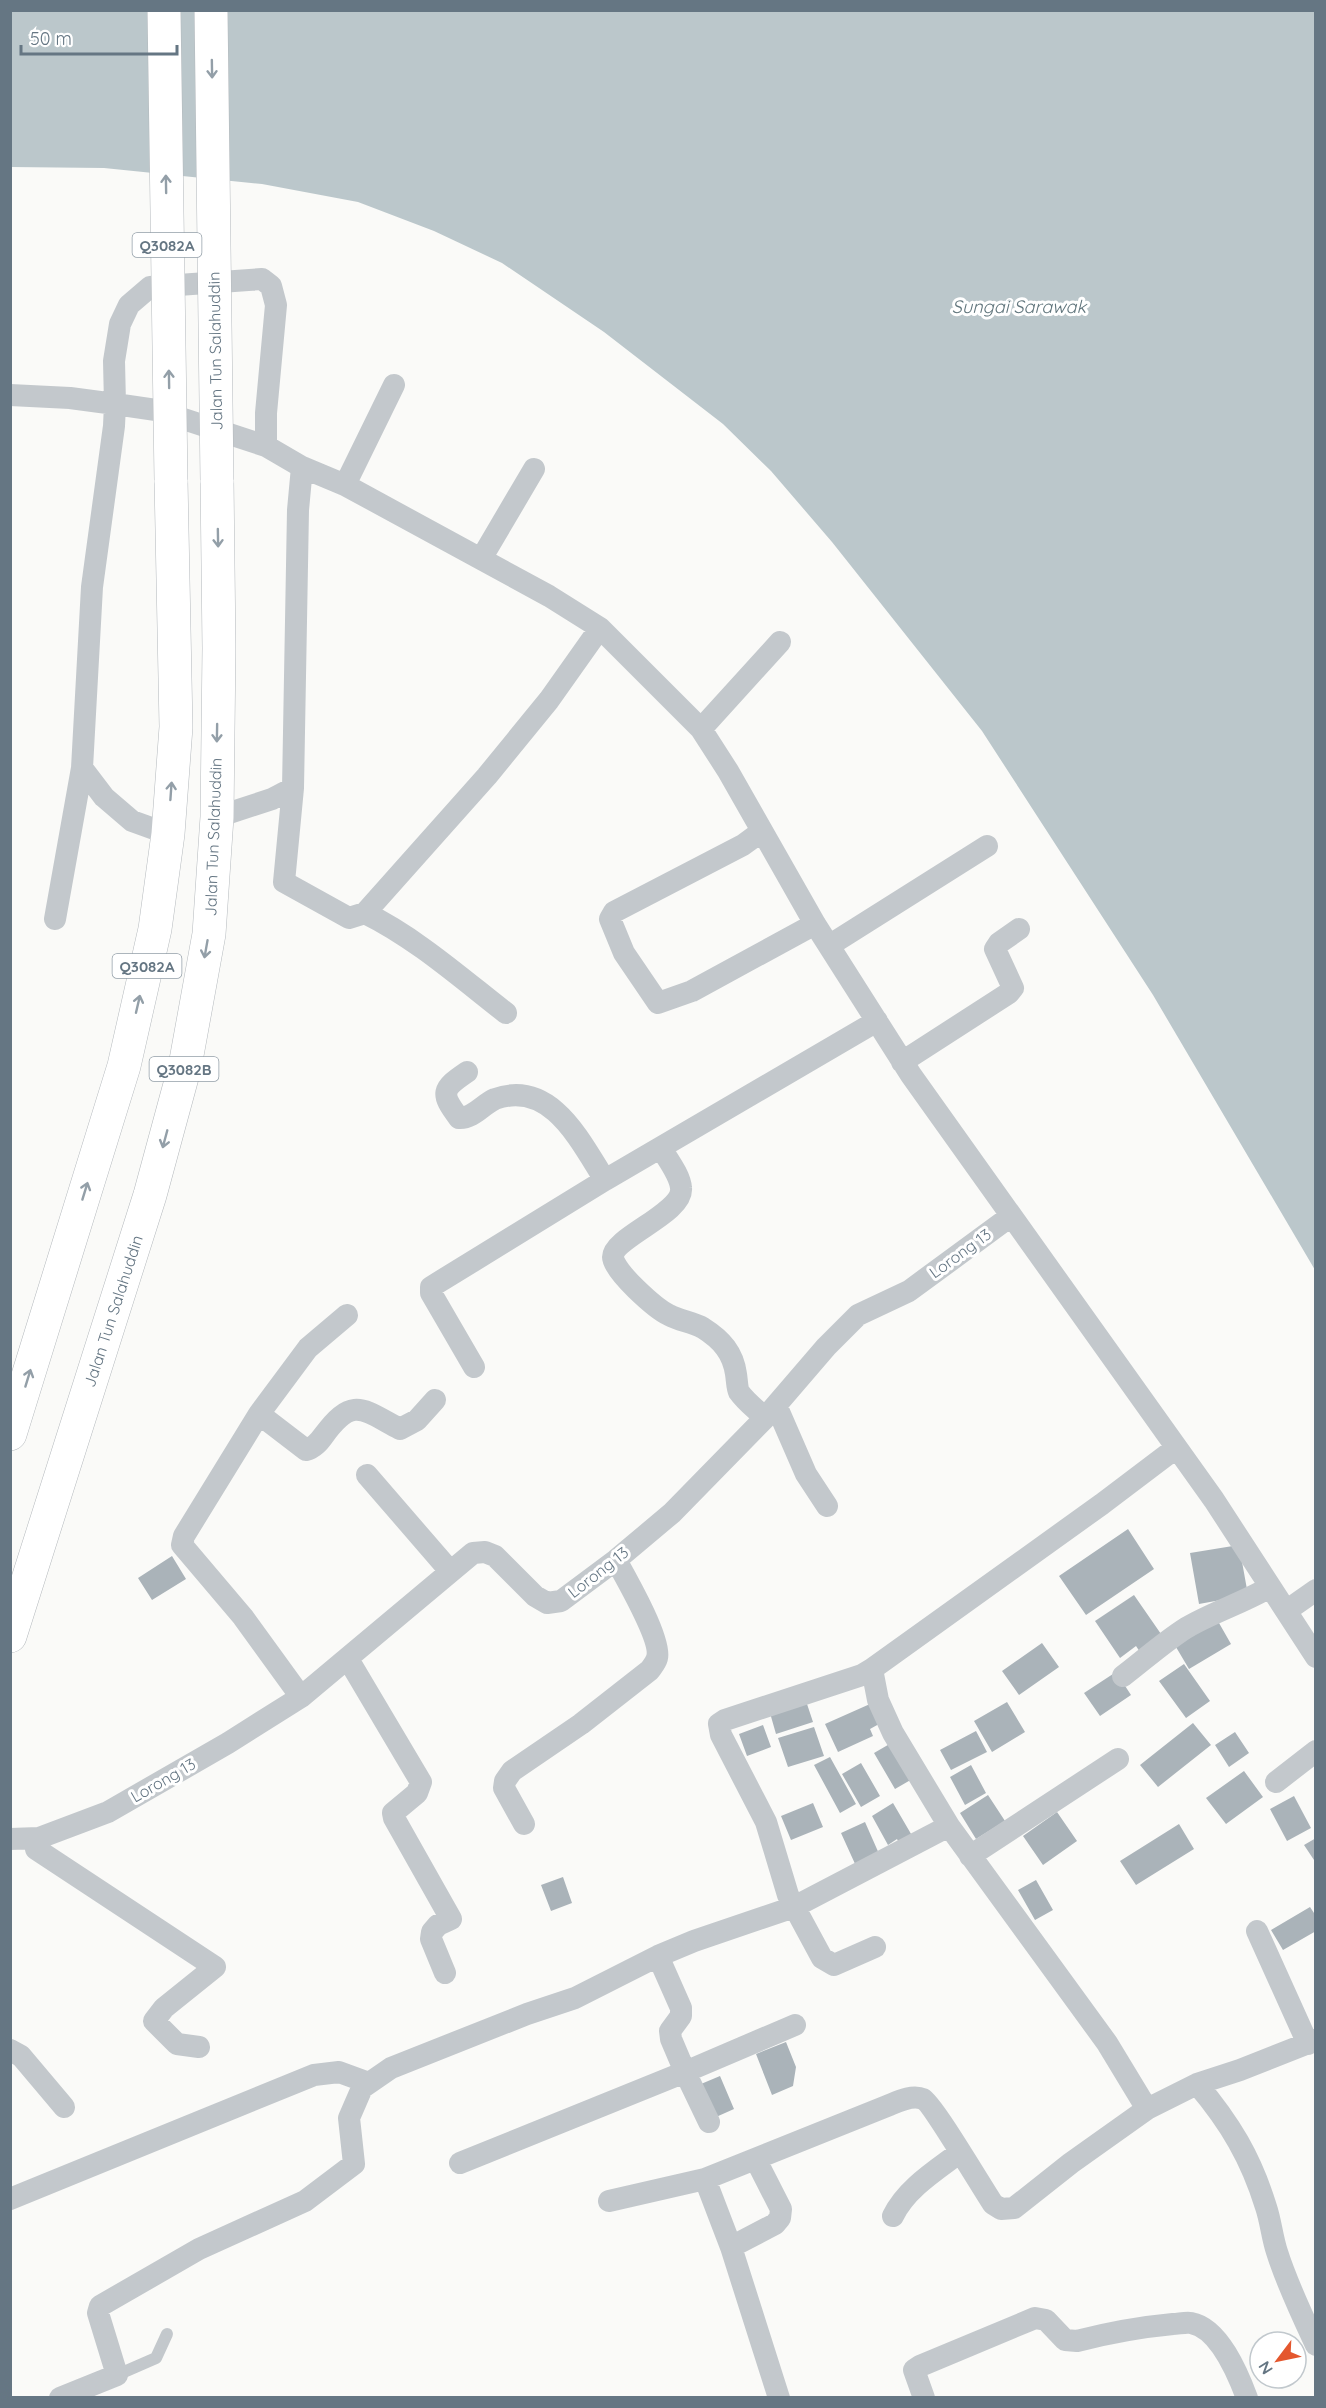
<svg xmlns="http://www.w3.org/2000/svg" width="1326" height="2408" font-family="Quicksand,sans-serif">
	<rect width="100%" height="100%" fill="#fafaf8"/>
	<path fill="#bbc7cb" d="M11,11h1304v1259l-162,-275 -171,-264 -150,-189 -61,-71 -48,-47 -119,-92 -102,-69 -68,-32 -76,-29 -96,-18 -158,-16 -93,-1z"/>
	<path fill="#aab3b9" d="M1128,1529l26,40 -68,46 -27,-39z
		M1239,1545l9,50 -49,9 -9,-51z
		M172,1556l14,23 -34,21 -14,-22z
		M1134,1595l27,39 -19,21 -6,-9 -16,12 -25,-37z
		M1215,1616l16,28 -42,25 -16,-27z
		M1042,1643l17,24 -40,28 -17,-24z
		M1184,1664l26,37 -24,17 -27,-37z
		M1116,1672l15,23 -31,21 -16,-23z
		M806,1701l7,21 -37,12 -6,-21z
		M1007,1702l18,30 -33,20 -18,-31z
		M870,1704l9,20 -9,5 3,7 -35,16 -13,-28z
		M1193,1723l18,22 -53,42 -18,-22z
		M763,1725l8,22 -24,9 -8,-22z
		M814,1727l10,29 -36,11 -10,-29z
		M976,1731l11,21 -36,18 -11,-20z
		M1235,1732l14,21 -20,14 -14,-22z
		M893,1742l21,36 -19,11 -21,-36z
		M830,1757l26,47 -16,9 -26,-48z
		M861,1763l19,33 -19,11 -19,-33z
		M971,1765l15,28 -21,12 -15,-28z
		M1244,1771l19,26 -37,27 -20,-26z
		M988,1795l17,26 -29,18 -16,-26z
		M1294,1796l17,32 -24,13 -17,-32z
		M813,1803l10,24 -32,13 -10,-24z
		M893,1803l21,36 -13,8 -4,-8 -9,6 -16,-29z
		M1057,1812l20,29 -34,24 -20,-29z
		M865,1822l15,34 -24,10 -15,-33z
		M1179,1824l15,25 -58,36 -16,-24z
		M1316,1838v25l-12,-18z
		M563,1877l9,26 -21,8 -10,-26z
		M1036,1880l17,30 -18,10 -17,-30z
		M1310,1907l6,9v15l-33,19 -12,-20z
		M786,2042l10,25 -3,19 -21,9 -16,-41z
		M720,2076l14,33 -18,8 -15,-33z"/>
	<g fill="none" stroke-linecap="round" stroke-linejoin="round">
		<defs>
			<path id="highway" d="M10,1434l114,-368 31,-137 13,-95 8,-107 -5,-247
				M10,1636l140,-441 35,-129 24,-132 8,-117 2,-169 -2,-168"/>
		</defs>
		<use href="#highway" stroke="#b4b9bd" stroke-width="34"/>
		<path stroke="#c3c8cc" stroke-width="12" d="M117,2375l39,-17 11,-24"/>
		<path stroke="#c3c8cc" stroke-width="22" d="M10,395l60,3 45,6 -1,22 -22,161 -10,181 -27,151
			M266,446v-33l10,-108 -5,-19 -9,-7 -112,8 -21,18 -9,19 -6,37 1,43 41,6 110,36 36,21
			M345,485l49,-100
			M481,559l53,-90
			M701,729l79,-87
			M82,768l22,29 28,24 36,13
			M293,788l-9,94 65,36 16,-5c51,25 96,65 141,100
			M217,817l55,-18 21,-11 5,-278 4,-43 43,18 204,111 51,32 101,101 27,42 87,153 96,151 303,425 102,157
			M762,831l-19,14 -129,67 -4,7 14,34 34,50 34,-12 123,-67
			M365,913l122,-137 62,-76 51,-72
			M830,945l157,-99
			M902,1062l107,-69 4,-5 -18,-39 4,-6 20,-14
			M467,1072c-25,17 -27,21 -8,46 14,1 24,-14 36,-19 56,-20 85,42 110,81
			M661,1148c7,12 19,27 20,40 3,25 -68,49 -68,69 0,14 43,52 56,58 11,6 24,7 34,13 19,12 30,25 33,46 1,6 1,14 3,18 7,10 18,18 26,26
			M474,1367l-43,-74v-6l174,-107 272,-159
			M776,1405l30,69 21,32
			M259,1414l47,36c8,-2 13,-8 18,-15 29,-39 38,-26 76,-6l17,-9 18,-20
			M367,1475l83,96
			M1286,1611l30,-21
			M348,1659l73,123 -4,11 -24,20 1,5 57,101 -13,6 -6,7 -1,7 14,34
			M1123,1676c21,-16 41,-34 63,-48 27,-16 57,-25 84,-41
			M301,1697l-58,-80 -61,-72 2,-9 75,-122 49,-66 39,-33
			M1276,1782l40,-31
			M524,1824l-20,-36 1,-7 7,-10 69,-47 69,-54c2,-3 6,-8 7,-12 5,-17 -31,-80 -41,-98
			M39,1838l-4,5 1,6 179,118 -51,41 -10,13 23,23 22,3
			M10,1839l29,-1 69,-26 120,-69 73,-46 172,-144 12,-1 10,4 40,40 12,7 14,-2 55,-41 56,-47 93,-95 61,-71 32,-32 51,-24 102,-75
			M970,1856l148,-97
			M1257,1931l51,113
			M875,1947l-41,18 -12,-7 -34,-63 -22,-73 -45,-87 -2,-11 6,-4 137,-45 10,-6 230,-165 74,-56
			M658,1956l23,52v8l-11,15 1,8 14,33 110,-47
			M10,2050l11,6 43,51
			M1197,2084c33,39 54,74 69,123 5,15 6,30 11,45 10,32 25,63 39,93
			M1147,2109l50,-25 43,-14 76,-30
			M460,2163l225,-91 24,50
			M10,2199l304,-124 25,-3 30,11
			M609,2201l96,-22
			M893,2216c13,-27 42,-45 66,-63
			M731,2247l44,-23 5,-6 1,-9 -25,-49
			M60,2398l57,-23 -19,-62 2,-7 99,-57 106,-48 49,-37 -5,-46 13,-30 29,-20 136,-54 48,-16 83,-42 36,-15 100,-34 155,-81
			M779,2398l-48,-151 -26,-68 182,-73c10,-4 25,-12 36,-7 9,4 60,90 70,105l8,5 13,-1 57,-45 76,-54 -40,-66 -158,-217 -56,-93 -15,-33 -6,-31
			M924,2398l-10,-28 6,-4 115,-48 11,2 19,20 12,1c31,-8 64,-14 96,-17 5,0 13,-2 18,-1 28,5 47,51 56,75"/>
		<use href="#highway" stroke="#fff" stroke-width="33"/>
		<defs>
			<path id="highway-bridge" d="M164,10l7,470
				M211,10l6,470"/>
		</defs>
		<use href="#highway-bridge" stroke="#b4b9bd" stroke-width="34" stroke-linecap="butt"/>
		<use href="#highway-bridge" stroke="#fff" stroke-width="33"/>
	</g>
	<defs><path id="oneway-shaft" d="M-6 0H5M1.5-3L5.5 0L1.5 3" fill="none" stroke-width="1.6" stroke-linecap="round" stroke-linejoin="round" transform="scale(1.5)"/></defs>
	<g stroke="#939fa8">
		<use href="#oneway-shaft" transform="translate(212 69) rotate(89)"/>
		<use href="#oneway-shaft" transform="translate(166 184) rotate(-91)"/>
		<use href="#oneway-shaft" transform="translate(169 379) rotate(-91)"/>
		<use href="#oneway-shaft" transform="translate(218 538) rotate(89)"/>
		<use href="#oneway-shaft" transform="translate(217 733) rotate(91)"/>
		<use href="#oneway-shaft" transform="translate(171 791) rotate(-86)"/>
		<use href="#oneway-shaft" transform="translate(206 949) rotate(100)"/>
		<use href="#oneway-shaft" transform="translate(138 1004) rotate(-77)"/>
		<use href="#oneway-shaft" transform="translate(165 1139) rotate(105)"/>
		<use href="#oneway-shaft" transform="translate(85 1191) rotate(-73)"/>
		<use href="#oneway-shaft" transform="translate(28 1378) rotate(-73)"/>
	</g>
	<g text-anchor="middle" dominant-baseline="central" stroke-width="6" stroke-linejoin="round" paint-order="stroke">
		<g fill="#fff" stroke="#939fa8" stroke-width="1.5">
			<rect x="132.5" y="233" width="69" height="24" rx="4.5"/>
			<rect x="112.5" y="954" width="69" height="24" rx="4.5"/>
			<rect x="149.5" y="1057" width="69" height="24" rx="4.5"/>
		</g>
		<g font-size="15" font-weight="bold" fill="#657683">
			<text x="167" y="245">Q3082A</text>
			<text x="147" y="966">Q3082A</text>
			<text x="184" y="1069">Q3082B</text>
		</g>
		<g font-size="16" fill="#657683" stroke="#fff">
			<text transform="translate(215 351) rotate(-91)">Jalan Tun Salahuddin</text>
			<text transform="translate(213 837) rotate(-88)">Jalan Tun Salahuddin</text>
			<text transform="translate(960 1253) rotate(-36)">Lorong 13</text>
			<text transform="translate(113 1311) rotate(-72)">Jalan Tun Salahuddin</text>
			<text transform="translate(598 1572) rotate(-38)">Lorong 13</text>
			<text transform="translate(163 1780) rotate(-30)">Lorong 13</text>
		</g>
		<g font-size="18" font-style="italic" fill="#60757c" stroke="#fff">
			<text x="1019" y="306">Sungai Sarawak</text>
		</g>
	</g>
	<rect width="1326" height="2408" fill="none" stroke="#657683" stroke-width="24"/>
	<g transform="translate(1278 2360) rotate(238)"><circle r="28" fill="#ffffff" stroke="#c1c8cd" stroke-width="1.5"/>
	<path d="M0-4.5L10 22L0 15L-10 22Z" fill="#e4572e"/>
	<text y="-9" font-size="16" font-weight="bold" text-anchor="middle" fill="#657683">N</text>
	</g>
	<path d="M21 45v9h156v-9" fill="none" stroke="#657683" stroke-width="3"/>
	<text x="30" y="45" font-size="18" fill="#657683" stroke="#ffffff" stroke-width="4.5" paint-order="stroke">50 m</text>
</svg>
